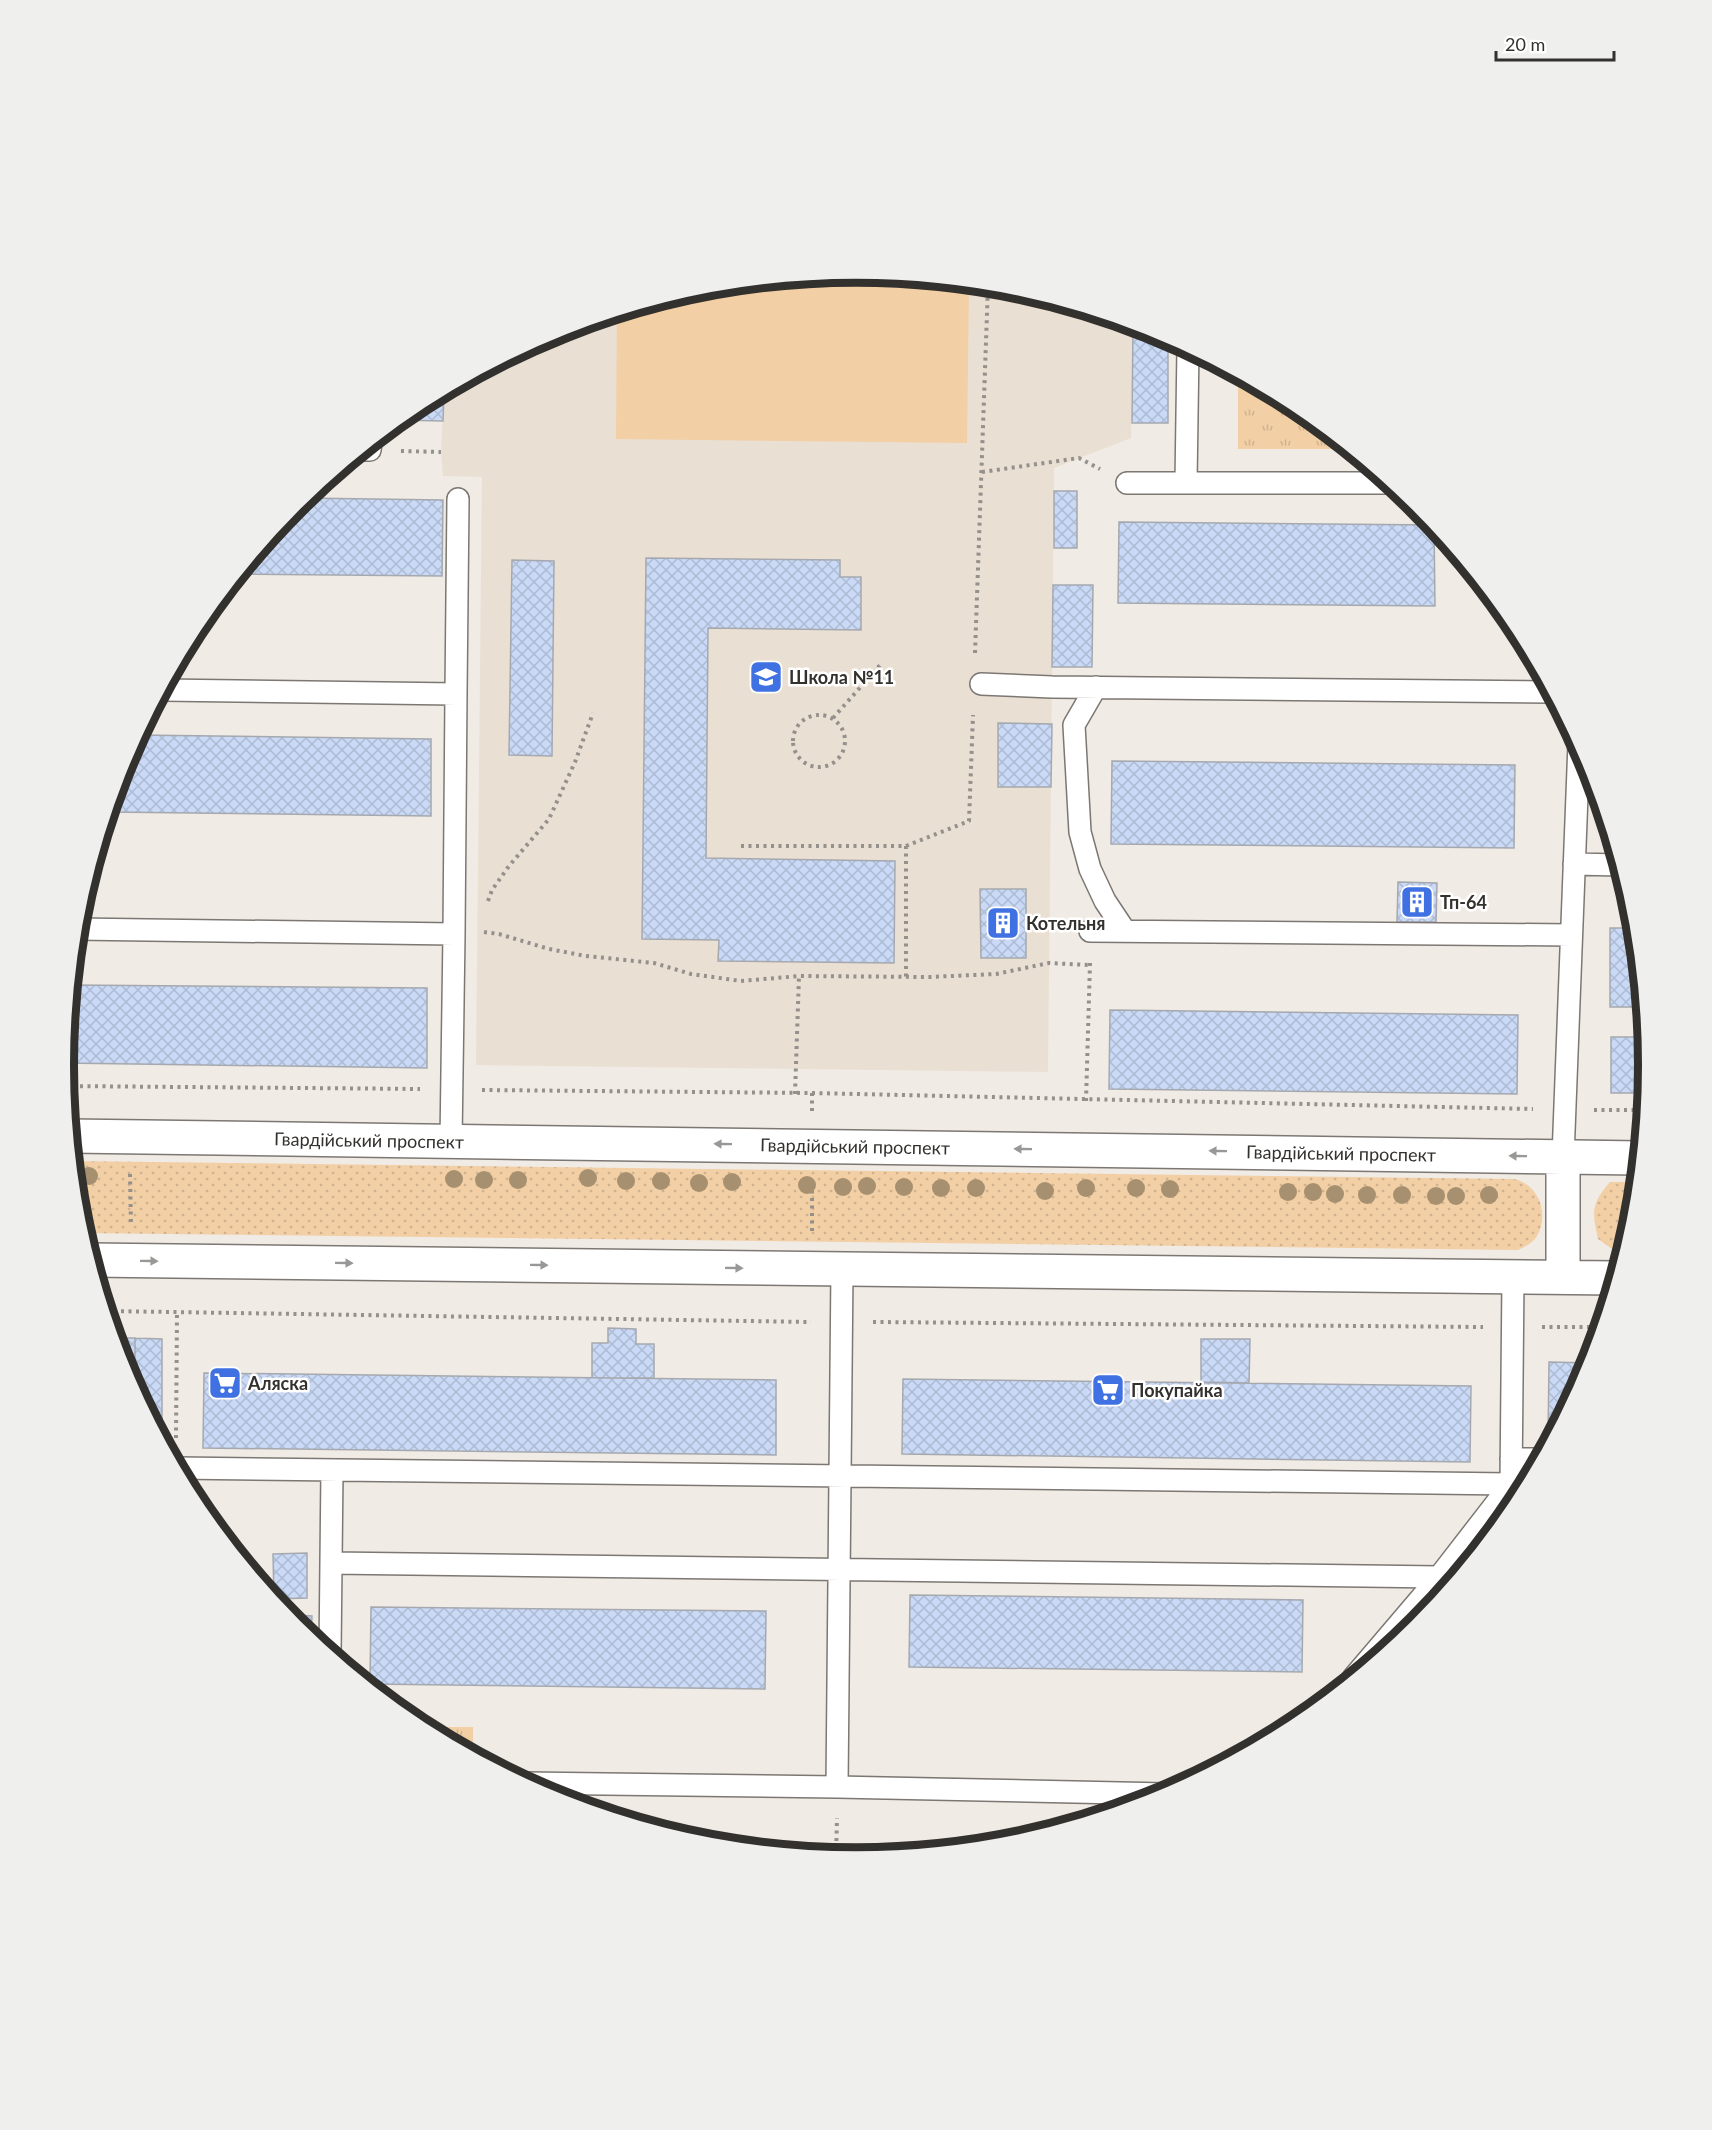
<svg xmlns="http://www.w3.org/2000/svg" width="1712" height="2130" font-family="Lato,sans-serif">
	<defs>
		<pattern id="grass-dots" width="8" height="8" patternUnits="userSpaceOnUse" patternTransform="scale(1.5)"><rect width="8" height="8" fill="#f2cfa5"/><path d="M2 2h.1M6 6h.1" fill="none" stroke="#d0b28e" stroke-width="1.8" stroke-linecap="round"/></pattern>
		<pattern id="park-tufts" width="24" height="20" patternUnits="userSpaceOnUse" patternTransform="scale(1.5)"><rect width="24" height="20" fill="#f2cfa5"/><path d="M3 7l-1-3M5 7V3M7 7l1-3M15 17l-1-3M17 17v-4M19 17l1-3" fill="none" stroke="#d0b28e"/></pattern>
		<pattern id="building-cross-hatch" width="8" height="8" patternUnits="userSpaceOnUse" patternTransform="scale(1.5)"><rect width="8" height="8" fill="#c9d9f6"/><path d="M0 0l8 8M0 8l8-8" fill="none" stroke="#adbbd3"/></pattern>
	</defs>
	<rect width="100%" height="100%" fill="#f1ebe5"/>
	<path fill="#eadfd3" d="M856,272l155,15 122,37 -2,114 -77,30 -6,604 -572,-7 6,-588 -39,-1 -2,-24 3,-61 109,-59 149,-45z"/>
	<path fill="url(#grass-dots)" d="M72,1161l1442,18c24,5 36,34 23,57 -4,7 -11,10 -19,14l-1436,-17 -4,-14z
		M1610,1182h27l-3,38 -10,31h-9l-17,-12c-6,-28 -7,-35 12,-57z"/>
	<path fill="url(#park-tufts)" d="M1238,383h15l44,23 53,43h-112z
		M421,1727h52v28z"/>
	<path fill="#f2cfa5" d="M856,272l113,11 -2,160 -351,-4 1,-126 85,-26z"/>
	<path fill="url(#building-cross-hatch)" stroke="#a5a9af" stroke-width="1.5" d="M1133,324l35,13v86h-36z
		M444,391l-1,30 -45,-1 18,-15z
		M1054,491h23v57h-23z
		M303,498l140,2 -1,76 -204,-2 58,-70z
		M1119,522l315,3 1,81 -317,-3z
		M646,558l194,2v17h21v53l-153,-2 -2,230 189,3 -1,102 -176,-2 1,-21 -77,-1z
		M512,560l42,1 -2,195 -43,-1z
		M1053,585h40l-1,82h-40z
		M998,723l54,1 -1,63h-53z
		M137,735l294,4v77l-323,-4 16,-51z
		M1112,761l403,4 -1,83 -403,-4z
		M1398,882l39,1 -1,39h-39z
		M980,889h46v69h-45z
		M1610,928h26l7,79h-33z
		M71,985l356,3v80l-364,-5z
		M1110,1010l408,5 -1,79 -408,-5z
		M1611,1037h35l3,28 -3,28h-35z
		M608,1328l28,1v15h18v34h-62v-35h16z
		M114,1338h21v52l-12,-22z
		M135,1338l27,1v80h-12l-15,-29z
		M1201,1339h49l-1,44 -48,-1z
		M1549,1362l41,1 -38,75h-4z
		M204,1373l572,7v75l-573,-7z
		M903,1379l568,7 -1,76 -568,-8z
		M307,1553v45l-33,1 -1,-45z
		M910,1595l393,5 -1,72 -393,-5z
		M371,1607l395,4 -1,78 -395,-5z
		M286,1614l26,2 -1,23 -16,-14z"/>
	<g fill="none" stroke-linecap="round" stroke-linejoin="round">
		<defs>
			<path id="lane" d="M362,450h8l1,-7
				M1186,482l2,-134
				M1127,483h264
				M981,684l71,3 499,5
				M1096,687l-22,38 6,107 10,37 15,32 20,30
				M162,690l294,4 -2,240
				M456,694l2,-195
				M1574,864l46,1
				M76,929l378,5 -3,207
				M1090,931l481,4
				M1563,1157l16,-414
				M1511,1459h29
				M177,1468l1334,16
				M331,1563l1108,14 72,-93 2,-207
				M330,1654l2,-184
				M1353,1678l86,-101
				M525,1783l312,4 329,7
				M837,1787l5,-518"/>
			<path id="secondary" d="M70,1136l1570,22
				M1563,1157v120
				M91,1260l1525,18"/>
		</defs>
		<use href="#lane" stroke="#7c7772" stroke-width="24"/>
		<use href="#secondary" stroke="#7c7772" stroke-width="36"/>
		<path stroke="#94908c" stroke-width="4" stroke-dasharray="3 4.5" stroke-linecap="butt" d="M401,451l40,1
			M982,472l97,-14 21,11
			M975,653l13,-368
			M793 741a26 26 0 1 1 52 0a26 26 0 1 1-52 0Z
			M833,718l48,-54
			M741,846h165v131
			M906,846l63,-25 4,-106
			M488,901l4,-11 17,-24 40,-47 26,-57 18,-49
			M484,932l15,2 50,15 37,7 68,7 37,11 50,7 58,-5
			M65,1086l355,3
			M482,1090l330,3 721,16
			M795,1094l4,-118 130,1 67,-3 53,-11 40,2
			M1086,1101l4,-138
			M1594,1110h51
			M812,1111v-18
			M130,1174l1,50
			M812,1231v-47
			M106,1311l705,11
			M873,1322l610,5
			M1542,1327h59
			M176,1438l1,-125
			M836,1856l1,-38"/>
		<use href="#lane" stroke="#fff" stroke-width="21"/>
		<use href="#secondary" stroke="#fff" stroke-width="33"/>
	</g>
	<g fill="#a7906f">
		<circle cx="89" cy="1176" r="9"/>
		<circle cx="588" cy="1178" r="9"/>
		<circle cx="454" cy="1179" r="9"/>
		<circle cx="484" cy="1180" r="9"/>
		<circle cx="518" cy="1180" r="9"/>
		<circle cx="626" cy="1181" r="9"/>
		<circle cx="661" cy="1181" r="9"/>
		<circle cx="732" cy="1182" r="9"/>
		<circle cx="699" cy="1183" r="9"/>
		<circle cx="807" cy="1185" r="9"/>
		<circle cx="867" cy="1186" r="9"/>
		<circle cx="843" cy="1187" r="9"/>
		<circle cx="904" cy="1187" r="9"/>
		<circle cx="941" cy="1188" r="9"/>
		<circle cx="976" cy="1188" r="9"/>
		<circle cx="1086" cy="1188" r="9"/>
		<circle cx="1136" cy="1188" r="9"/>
		<circle cx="1170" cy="1189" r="9"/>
		<circle cx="1045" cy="1191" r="9"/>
		<circle cx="1288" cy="1192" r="9"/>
		<circle cx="1313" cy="1192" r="9"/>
		<circle cx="1335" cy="1194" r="9"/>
		<circle cx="1367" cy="1195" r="9"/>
		<circle cx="1402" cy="1195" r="9"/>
		<circle cx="1489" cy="1195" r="9"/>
		<circle cx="1436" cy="1196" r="9"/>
		<circle cx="1456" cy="1196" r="9"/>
	</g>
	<defs><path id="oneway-solid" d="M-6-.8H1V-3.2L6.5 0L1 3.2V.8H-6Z" transform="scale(1.5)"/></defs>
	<g fill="#999896">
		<use href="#oneway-solid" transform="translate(723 1144) rotate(-179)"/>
		<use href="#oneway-solid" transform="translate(1023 1149) rotate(-179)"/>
		<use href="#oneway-solid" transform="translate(1218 1151) rotate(-179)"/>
		<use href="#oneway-solid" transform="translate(1518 1156) rotate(-179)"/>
		<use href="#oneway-solid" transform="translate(149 1261) rotate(1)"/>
		<use href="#oneway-solid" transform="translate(344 1263) rotate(1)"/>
		<use href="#oneway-solid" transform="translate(539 1265) rotate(1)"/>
		<use href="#oneway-solid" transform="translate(734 1268) rotate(1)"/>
	</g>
	<defs>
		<symbol id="school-square" viewBox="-11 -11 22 22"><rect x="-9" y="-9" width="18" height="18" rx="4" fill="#4071e2" stroke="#fff"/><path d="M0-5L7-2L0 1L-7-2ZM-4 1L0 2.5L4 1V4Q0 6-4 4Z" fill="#fff"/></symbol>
		<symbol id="building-square" viewBox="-11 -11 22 22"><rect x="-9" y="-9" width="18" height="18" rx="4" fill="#4071e2" stroke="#fff"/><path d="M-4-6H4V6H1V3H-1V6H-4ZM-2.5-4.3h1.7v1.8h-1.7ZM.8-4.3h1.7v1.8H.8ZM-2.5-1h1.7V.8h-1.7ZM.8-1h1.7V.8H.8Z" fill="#fff"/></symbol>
		<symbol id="supermarket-square" viewBox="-11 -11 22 22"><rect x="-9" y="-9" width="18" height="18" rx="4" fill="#4071e2" stroke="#fff"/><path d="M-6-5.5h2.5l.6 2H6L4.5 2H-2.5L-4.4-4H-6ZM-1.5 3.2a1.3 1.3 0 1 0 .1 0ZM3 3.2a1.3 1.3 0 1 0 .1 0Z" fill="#fff"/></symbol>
	</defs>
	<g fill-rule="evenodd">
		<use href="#school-square" x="747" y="658" width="38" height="38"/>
		<use href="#building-square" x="1398" y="883" width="38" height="38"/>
		<use href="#building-square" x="984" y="904" width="38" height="38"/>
		<use href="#supermarket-square" x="206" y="1364" width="38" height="38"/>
		<use href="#supermarket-square" x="1089" y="1371" width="38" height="38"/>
	</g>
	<g text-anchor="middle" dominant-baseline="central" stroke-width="5" stroke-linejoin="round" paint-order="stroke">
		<g font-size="18" font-weight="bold" fill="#33312e" stroke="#fff" text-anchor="start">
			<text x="789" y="677">Школа №11</text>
			<text x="1440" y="902">Тп-64</text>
			<text x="1026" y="923">Котельня</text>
			<text x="248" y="1383">Аляска</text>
			<text x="1131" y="1390">Покупайка</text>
		</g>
		<g font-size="18" fill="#33312e" stroke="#fff">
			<text transform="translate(369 1140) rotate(1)">Гвардійський проспект</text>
			<text transform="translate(855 1146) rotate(1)">Гвардійський проспект</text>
			<text transform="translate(1341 1153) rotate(1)">Гвардійський проспект</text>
		</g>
	</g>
	<path d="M0 0H1712V2130H0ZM74 1065a782 782 0 1 1 1564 0a782 782 0 1 1-1564 0Z" fill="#efefee" fill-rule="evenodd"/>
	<path fill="none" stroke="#33312e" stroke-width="8" d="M74 1065a782 782 0 1 1 1564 0a782 782 0 1 1-1564 0Z"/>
	<path d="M1496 51v9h118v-9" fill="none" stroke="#33312e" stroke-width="3"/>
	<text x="1505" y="51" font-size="18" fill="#33312e" stroke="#ffffff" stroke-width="4.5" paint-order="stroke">20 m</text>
</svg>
